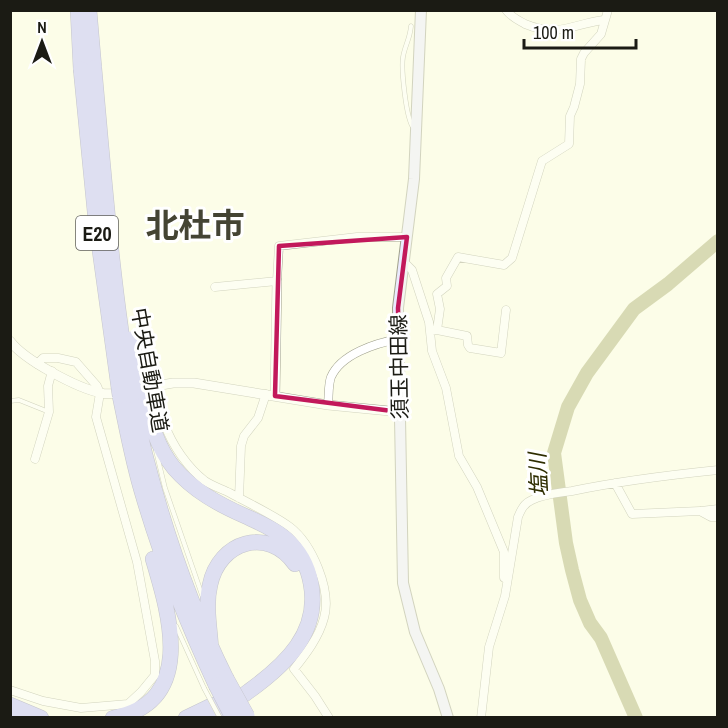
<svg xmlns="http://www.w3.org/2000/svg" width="728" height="728" font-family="'Archivo Narrow','Noto Sans JP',sans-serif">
	<rect width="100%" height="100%" fill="#fcfde8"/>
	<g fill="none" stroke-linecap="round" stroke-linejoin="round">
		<path stroke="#aeaf76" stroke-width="14" d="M636,718l-35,-80 -11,-15 -10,-23 -8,-30 -6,-27 -12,-90 14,-46 19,-34 47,-64 34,-25 50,-43"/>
		<defs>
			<path id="service" d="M411,26c-1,13 -6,19 -8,31 -2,12 3,61 10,70
				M10,401l9,-1 30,12
				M156,451l9,37 37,107
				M176,626l28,62"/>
			<path id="minor" d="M506,10c5,7 12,10 19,14 34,14 47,0 79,-4
				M404,262l8,8 17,52 3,29 14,37 13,68 18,31 27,65v26l3,1
				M215,287l62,-6 2,-35 78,-9h50
				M437,330l30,6 1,9 2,3 31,5 5,-43
				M430,331l7,-1 3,-21 -3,-15 10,-8 -1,-8 12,-21 46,8 8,-7 30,-97 27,-17 1,-28 4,-9 6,-23 1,-25 3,-6 17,-19 7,-24
				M156,385c3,13 5,28 9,40 7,20 23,43 40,56 7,5 17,8 25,12 18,10 44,22 60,34 22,17 42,63 34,91 -5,19 -18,36 -30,51l21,27 14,22
				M328,405c1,-9 0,-20 3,-28 10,-23 45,-34 68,-38
				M35,459l14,-47 -1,-26 4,-15
				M615,483l17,31 68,-3 11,6h7
				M239,498l2,-52 3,-10 14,-18 8,-24
				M701,511l17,-2
				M10,690l33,11 38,7 47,-4 13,-12 14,-17v-14l-18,-99 -41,-145 4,-24 -3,-7 -21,-24 -18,-4h-15l-6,6
				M481,718l8,-71 16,-51 13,-79c3,-7 6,-14 14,-17 12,-6 27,-7 40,-9 48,-10 97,-16 146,-21"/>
			<path id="tertiary" d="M10,341c14,19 67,47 91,52 7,2 16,0 23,-2
				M138,389l35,-6h21l134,22 72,7
				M275,396l2,-115"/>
			<path id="secondary" d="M421,10l-7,169 -16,129 5,275 12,49 24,57 9,29"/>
			<path id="motorway" d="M78,10l3,59
				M89,10l5,58
				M143,393c7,27 13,53 31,75 20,23 44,36 71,48 13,6 28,12 40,22 14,12 23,28 26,46 9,49 -26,81 -62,107 -13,10 -27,20 -42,27
				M131,395c21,98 50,193 95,283
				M120,396c7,33 13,67 23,99 19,65 44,128 73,190
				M211,650c-1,-21 -6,-44 -1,-65 9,-44 58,-59 85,-21
				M10,705l31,13
				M10,717l2,1
				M113,718c83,-16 57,-102 40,-159
				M186,718l27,-13"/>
		</defs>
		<use href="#service" stroke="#a0a18d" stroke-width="5"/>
		<use href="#minor" stroke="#a0a18d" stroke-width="9"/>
		<use href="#tertiary" stroke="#a0a18d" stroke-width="10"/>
		<use href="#secondary" stroke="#a0a18d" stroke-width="12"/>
		<use href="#motorway" stroke="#8382ab" stroke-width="16"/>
		<use href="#service" stroke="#fff" stroke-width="4"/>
		<use href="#minor" stroke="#fff" stroke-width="8"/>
		<use href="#tertiary" stroke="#fff" stroke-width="9"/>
		<use href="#secondary" stroke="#ebeafe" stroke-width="10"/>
		<use href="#motorway" stroke="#bbbafd" stroke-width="15"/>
		<defs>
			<path id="service-bridge" d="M204,688l16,30"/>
			<path id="motorway-bridge" d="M94,68c10,109 18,218 37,327
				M81,69l15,153 24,174
				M131,339l12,54
				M226,678l21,38
				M216,685l17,33"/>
		</defs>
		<use href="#service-bridge" stroke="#a0a18d" stroke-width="5" stroke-linecap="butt"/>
		<use href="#motorway-bridge" stroke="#8382ab" stroke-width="16" stroke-linecap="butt"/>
		<use href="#service-bridge" stroke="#fff" stroke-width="4"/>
		<use href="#motorway-bridge" stroke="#bbbafd" stroke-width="15"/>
	</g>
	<path d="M0 0H728V728H0ZM407,237l-9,71 2,104 -125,-16 4,-150z" fill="#fcfde8" fill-opacity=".55" fill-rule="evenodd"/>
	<path fill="none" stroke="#c2185b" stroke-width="4.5" stroke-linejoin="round" d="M407,237l-9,71 2,104 -125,-16 4,-150z"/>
	<g text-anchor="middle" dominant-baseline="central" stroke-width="6" stroke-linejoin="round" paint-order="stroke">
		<rect fill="#fff" stroke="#5f5f5a" stroke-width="1.5" x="76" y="216" width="42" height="34" rx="4.5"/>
		<g font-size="20" font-weight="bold" fill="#1b1b14">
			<text x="97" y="233">E20</text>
		</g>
		<g font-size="21" fill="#1b1b14" stroke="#fff">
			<text transform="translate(399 367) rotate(-91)">須玉中田線</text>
			<text transform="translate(150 370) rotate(80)">中央自動車道</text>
		</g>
		<g font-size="22" font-style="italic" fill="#2e2d00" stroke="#fff">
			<text transform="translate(538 475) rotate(-93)">塩川</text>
		</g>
		<g font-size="33" font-weight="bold" fill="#443" stroke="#fff">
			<text x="195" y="225">北杜市</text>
		</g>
	</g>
	<rect width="728" height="728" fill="none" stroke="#1b1b14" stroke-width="24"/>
	<g transform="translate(42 42)" stroke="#ffffff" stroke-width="4.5" paint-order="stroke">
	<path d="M0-4.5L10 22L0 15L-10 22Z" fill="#1b1b14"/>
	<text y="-9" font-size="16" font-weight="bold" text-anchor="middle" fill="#1b1b14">N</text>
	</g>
	<path d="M524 39v9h112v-9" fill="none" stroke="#1b1b14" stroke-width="3"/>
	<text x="533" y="39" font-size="18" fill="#1b1b14" stroke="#ffffff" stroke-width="4.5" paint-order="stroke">100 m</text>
</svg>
